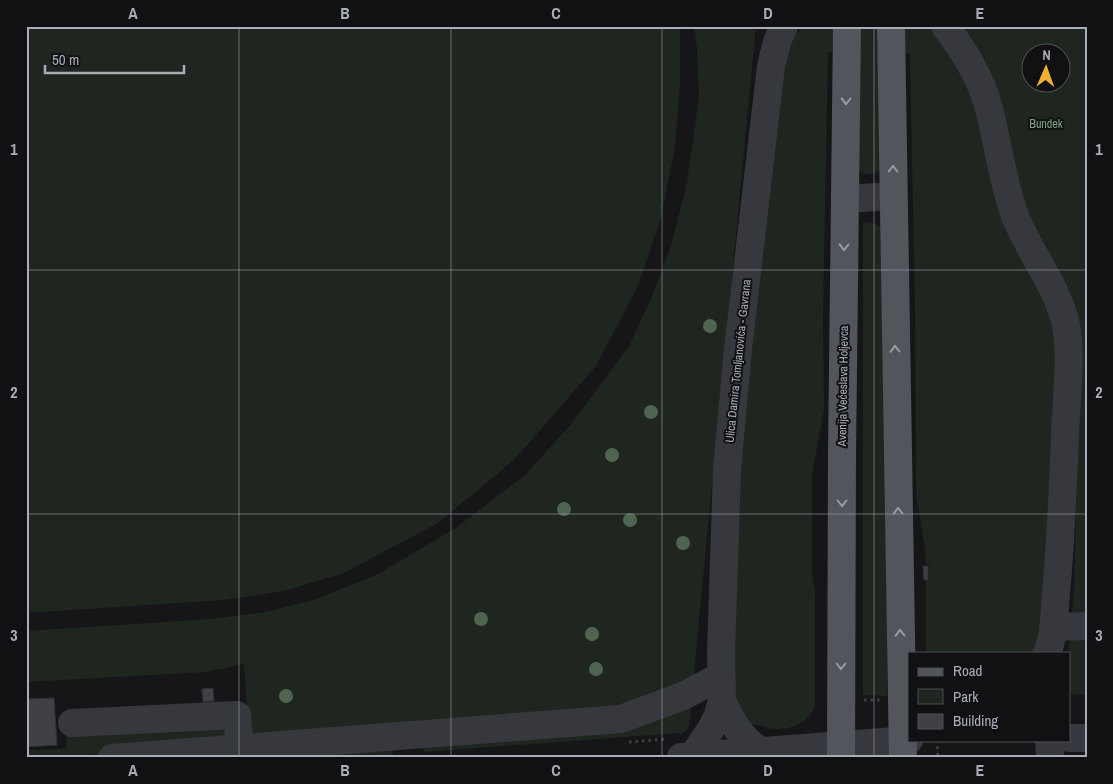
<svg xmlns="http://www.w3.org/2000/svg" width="1113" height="784" font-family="'Archivo Narrow',sans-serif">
	<rect width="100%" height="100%" fill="#161618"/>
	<path fill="#1e261f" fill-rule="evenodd" d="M26,26h654v57l-5,64 -14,71 -23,68 -42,80 -82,94 -76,63 -94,50 -60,18 -60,9 -198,13z
		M694,26h62l-63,657 -72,29 -372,27 -5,-75 -37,8 -181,10v-51l184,-12 56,-7 50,-13 62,-25 79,-47 67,-51 49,-54 56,-76 24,-52 18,-48 16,-63 12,-85 -2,-49z
		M802,26h129l12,10 19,28 88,248 7,28 -7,236 -15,77h-109v-72h3v-17h-3l-1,-15 -9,-56 -1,-184 -5,-256 -30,-1 3,116c-9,7 -15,9 -25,2l-11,-117 -19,-1 -5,268 1,90 -12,65v99l3,19v111c-3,19 -28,28 -46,24 -10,-2 -11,-5 -23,-3l-11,-31 -5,-44 8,-207 44,-384 8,-17z
		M962,26h125v669l-18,-1 -1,-41 6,-59 6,-263 -52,-110zM1030,52h30v30h-30z
		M863,222l11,1 8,5 5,227v241l-24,-1z
		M692,701l-3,27 -8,7 -2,-2 -255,19 -1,-4h-13z
		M234,727v16c-69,8 -138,13 -208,14v-7l40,-1 1,-14z
		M392,742l1,13 -51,3h-98z"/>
	<path fill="#404145" stroke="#303034" d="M923,566h5v14h-4z
		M213,688l1,13 -11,1 -1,-13z
		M54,698l3,47 -31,2v-48z"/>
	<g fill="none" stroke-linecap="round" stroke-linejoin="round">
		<path stroke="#3d3f44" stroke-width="3" stroke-dasharray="2.5 4" stroke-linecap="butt" d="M864,700h16
			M937,740l1,18
			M629,742l39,-3"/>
		<path stroke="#37383d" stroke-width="28" d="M945,26c18,23 35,51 43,79 10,37 14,75 27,111 14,36 43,71 51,109 6,34 0,75 -1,110 -2,53 -4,105 -9,158 -2,20 -1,42 -9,60
			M845,199l48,-3
			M1053,627l34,-1
			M722,700c9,21 20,41 41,52
			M72,723l165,-8 3,33
			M1069,738h18
			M1049,740l1,18
			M681,757l228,-17
			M692,757l19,-28 7,-14 4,-15 -1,-47 6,-183 11,-121 33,-283 6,-24 7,-16
			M112,758l509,-39 62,-23 38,-20"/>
		<path stroke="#53555c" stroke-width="28" d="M891,26l12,732
			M841,758l1,-304 5,-428"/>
	</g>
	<g fill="#506452">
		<circle cx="710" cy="326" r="7"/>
		<circle cx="651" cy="412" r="7"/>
		<circle cx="612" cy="455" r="7"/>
		<circle cx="564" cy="509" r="7"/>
		<circle cx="630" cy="520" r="7"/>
		<circle cx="683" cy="543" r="7"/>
		<circle cx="481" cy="619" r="7"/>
		<circle cx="592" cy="634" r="7"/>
		<circle cx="596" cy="669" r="7"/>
		<circle cx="286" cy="696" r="7"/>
	</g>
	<defs><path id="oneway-chevron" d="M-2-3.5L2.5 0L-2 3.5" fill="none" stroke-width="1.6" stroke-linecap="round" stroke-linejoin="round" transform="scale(1.25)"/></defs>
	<g stroke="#979ba6">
		<use href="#oneway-chevron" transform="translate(846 101) rotate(91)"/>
		<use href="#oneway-chevron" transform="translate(893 169) rotate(-90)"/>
		<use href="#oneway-chevron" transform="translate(844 247) rotate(91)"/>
		<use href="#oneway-chevron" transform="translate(895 349) rotate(-91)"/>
		<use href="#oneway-chevron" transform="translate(842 503) rotate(90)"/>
		<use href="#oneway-chevron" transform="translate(898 511) rotate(-91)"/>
		<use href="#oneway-chevron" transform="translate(900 633) rotate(-91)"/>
		<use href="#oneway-chevron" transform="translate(841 666) rotate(90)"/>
	</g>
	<path fill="none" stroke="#a8adb8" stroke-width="1" stroke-opacity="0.55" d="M239,26v732M451,26v732M662,26v732M874,26v732M26,270h1061M26,514h1061"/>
	<g text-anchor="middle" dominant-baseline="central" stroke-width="4" stroke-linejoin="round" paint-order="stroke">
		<g font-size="12" fill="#7fa381" stroke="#111113">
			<text x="1046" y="124">Bundek</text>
		</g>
		<g font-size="12" fill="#a8adb8" stroke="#111113">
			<text transform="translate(738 361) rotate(-84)">Ulica Damira Tomljanovića - Gavrana</text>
			<text transform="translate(843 386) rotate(-89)">Avenija Većeslava Holjevca</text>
		</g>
	</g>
	<rect width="1113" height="784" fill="none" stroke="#111113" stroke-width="55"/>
	<rect x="908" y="652" width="162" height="90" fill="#111113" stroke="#4d4f55"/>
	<rect x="918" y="668" width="25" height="8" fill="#53555c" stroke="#4d4f55"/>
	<text x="953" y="676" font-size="15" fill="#a8adb8">Road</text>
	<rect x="918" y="689" width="25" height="15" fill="#1e261f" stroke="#4d4f55"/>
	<text x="953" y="702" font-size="15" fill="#a8adb8">Park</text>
	<rect x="918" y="714" width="25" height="15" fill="#404145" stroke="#4d4f55"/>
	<text x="953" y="726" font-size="15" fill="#a8adb8">Building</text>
	<g transform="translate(1046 68) rotate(2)"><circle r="24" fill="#111113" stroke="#4d4f55"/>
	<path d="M0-4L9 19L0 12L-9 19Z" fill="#f2b134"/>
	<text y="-8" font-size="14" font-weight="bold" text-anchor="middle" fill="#a8adb8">N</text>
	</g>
	<path d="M45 65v8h139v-8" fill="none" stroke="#a8adb8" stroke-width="2.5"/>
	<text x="52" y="65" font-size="15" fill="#a8adb8" stroke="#111113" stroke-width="4" paint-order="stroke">50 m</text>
	<rect x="28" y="28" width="1058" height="728" fill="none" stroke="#a8adb8" stroke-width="2"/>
	<g font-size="16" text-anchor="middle" font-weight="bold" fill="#a8adb8">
		<text x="133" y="19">A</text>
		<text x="345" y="19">B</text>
		<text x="556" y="19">C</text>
		<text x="768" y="19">D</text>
		<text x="980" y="19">E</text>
		<text x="14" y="155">1</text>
		<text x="1099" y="155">1</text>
		<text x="14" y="398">2</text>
		<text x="1099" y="398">2</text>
		<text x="14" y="641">3</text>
		<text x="1099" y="641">3</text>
		<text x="133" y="776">A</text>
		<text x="345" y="776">B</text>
		<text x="556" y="776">C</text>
		<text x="768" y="776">D</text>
		<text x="980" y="776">E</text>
	</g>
</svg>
